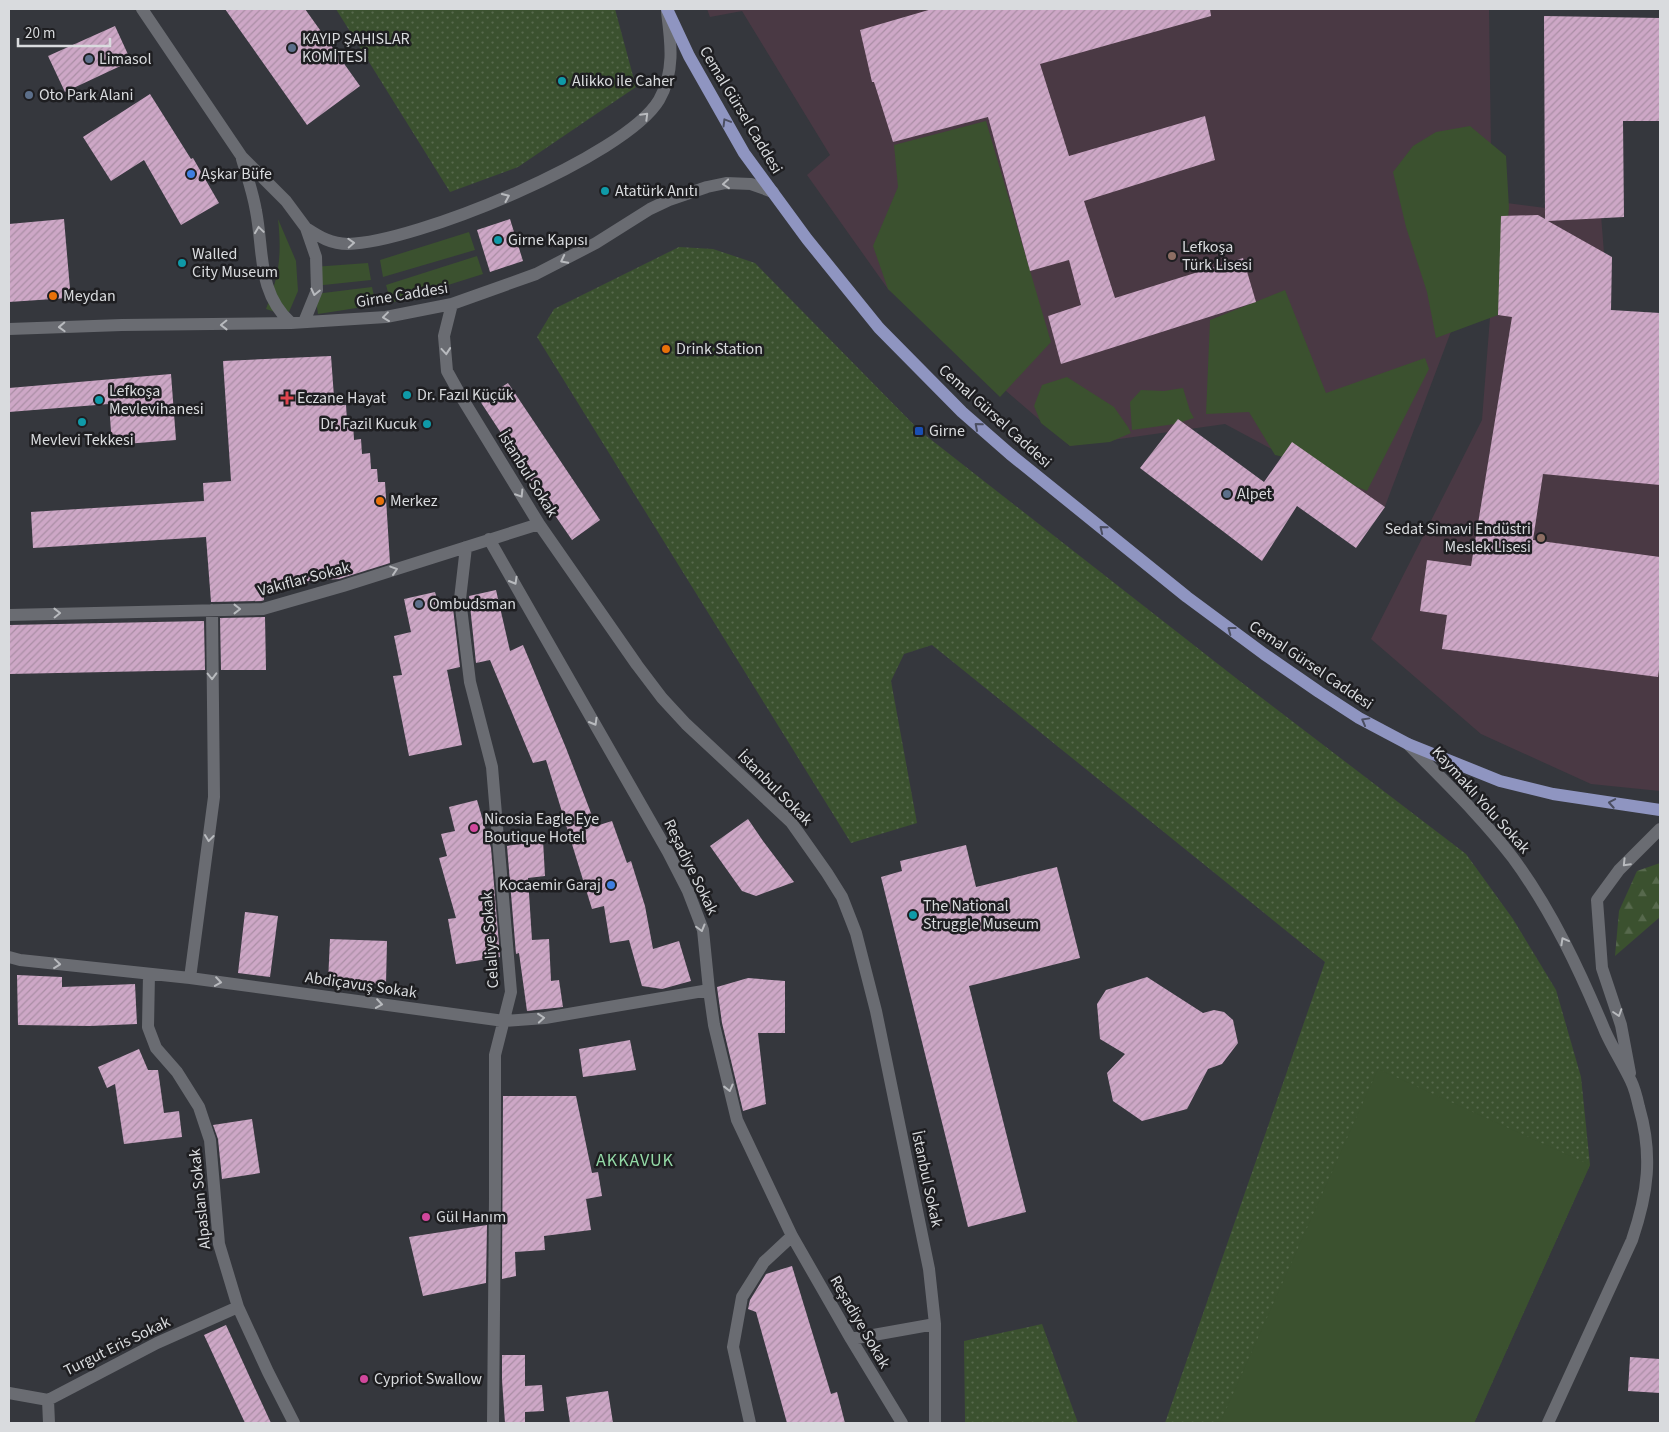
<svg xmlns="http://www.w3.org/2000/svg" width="1669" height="1432" font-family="'Source Sans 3',sans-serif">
	<defs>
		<pattern id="grass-dots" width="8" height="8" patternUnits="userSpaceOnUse" patternTransform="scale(1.25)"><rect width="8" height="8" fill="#3b512f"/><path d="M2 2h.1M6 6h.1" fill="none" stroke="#57694d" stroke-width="1.8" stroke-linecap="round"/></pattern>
		<pattern id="forest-firs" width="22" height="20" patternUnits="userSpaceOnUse" patternTransform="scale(1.25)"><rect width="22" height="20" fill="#3b512f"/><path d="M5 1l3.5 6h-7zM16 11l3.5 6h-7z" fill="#57694d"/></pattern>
		<pattern id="building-hatch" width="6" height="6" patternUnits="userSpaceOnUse" patternTransform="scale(1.25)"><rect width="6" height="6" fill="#cda7c6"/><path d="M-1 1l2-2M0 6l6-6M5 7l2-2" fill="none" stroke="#aa8ea5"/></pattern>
	</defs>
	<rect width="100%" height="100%" fill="#35373d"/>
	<path fill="#4a3944" d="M707,9h782l3,214 -108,286 -159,-85 -155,22 -182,-157 -81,-114 23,-20 -88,-144 -32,6z
		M1499,202l102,13 3,38 -1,180 57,5v353l-69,-7 -110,-50 -110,-95 111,-219z"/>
	<path fill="url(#grass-dots)" d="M336,9h279l21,78 -118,80 -68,25z
		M679,247l34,2 42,14 165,168 321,251 225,172 47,65 43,71 25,87 9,88 -116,258h-309l160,-461 -393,-317 -28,9 -13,27 26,142 -66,20 -314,-506 17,-28z
		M1042,1324l36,99h-113l-1,-82z"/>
	<path fill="url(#forest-firs)" d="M1660,863v54l-45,39 4,-45 18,-40z"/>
	<path fill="#3b512f" d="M986,121l65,221 -51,55 -112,-108 -15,-43 25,-59 -4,-42z
		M1470,126l36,30 3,52 -11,107 -62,23 -9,-46 -21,-65 -13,-55 20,-26 23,-14z
		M278,219l18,42 2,30 -9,21 -11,1 -12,-4c13,-33 16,-53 12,-90z
		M469,232l6,18 -92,27 -3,-17z
		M477,256l6,18 -92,29 -5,-18z
		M368,263l3,17 -57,6 -1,-19z
		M372,287l4,18 -58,9 -3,-20z
		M1285,290l41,103 99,-35 4,11 -62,122 -75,-32 -17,-4 -26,-43 -43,2 4,-94z
		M1067,377l47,30 14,20 3,6 -21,9 -40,4 -29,-23 -7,-17 8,-21z
		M1183,388l7,23 4,7 -19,6 -43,6 -2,-28 11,-12 23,1z
		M1378,1069l212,96 -116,258h-254z"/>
	<path fill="url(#building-hatch)" d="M225,9h80l55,77 -53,39z
		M932,9h278l1,7 -171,48 29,92 136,-40 10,44 -131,41 31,97 128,-40 13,44 -195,62 -13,-48 33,-11 -12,-45 -39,11 -42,-154 -95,25 -19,-60h-2l-12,-52z
		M1544,16l116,2v103h-37l1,96 -76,4 64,36 -1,53 49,3v172l-117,-11 -10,66 127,17v105l-2,15 -216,-28 5,-34 -27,-4 7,-51 44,6 41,-249 -14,-2 3,-99 37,-1 7,4z
		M115,26l16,35 -66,31 -17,-36z
		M150,94l41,65 2,-1 26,45 -38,22 -37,-65 -33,21 -28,-44z
		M64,219l6,70 -4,2 2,7 -59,4v-78z
		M510,219l13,42 -33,11 -13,-42z
		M331,356l3,41h6v8h6l1,16h6l1,19 7,-1 1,15 8,-1 1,16h6l1,13h7l5,81 -51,16 -75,5v16l-2,1 -51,1 -5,-65 -173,11 -2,-36 173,-11 -1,-18 28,-2 -8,-120z
		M171,374l5,66 -64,5 -3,-41 -100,8v-24z
		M508,383l92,137 -28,20 -49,-71 1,-1 -44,-67z
		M1178,419l86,63 28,-40 93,65 -29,41 -59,-42 -35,55 -122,-93z
		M496,590l14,61 13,-6 43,103 30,78 16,-5 15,42 4,-2 14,45 8,43 26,-8 12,40 -29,8 -20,-3 -13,-46 -19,3 -6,-37 -12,3 -46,-149 -13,3 -43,-103 -14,3 -7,-67z
		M435,592l3,11 14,-3 8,67 -13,3 15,75 -53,11 -16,-80 9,-1 -8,-39 17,-4 -7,-33z
		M265,617l1,53h-45l-1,-52z
		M204,621l1,49 -196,4v-49z
		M477,800l14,48 9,109 -44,7 -8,-45 8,-1 -17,-60 8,-2 -6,-22 14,-3 -6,-24z
		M748,819l15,22 31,41 -38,14 -14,-5 -32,-45z
		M543,840l2,36 -17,2 4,62 17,-1 2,42 8,-1 4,27 -36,4 -8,-58 -3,1 -9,-108z
		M966,845l10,42 81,-20 23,91 -111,28 57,226 -58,15 -87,-350 21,-6 -2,-10z
		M245,912l33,4 -8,61 -32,-4z
		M330,939l57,2 -1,43 -58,-2z
		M17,975l45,2v10l73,-3 2,40 -47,2 -72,-1z
		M1147,977l56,36 11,-3 10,2 9,8 5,23 -16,21 -14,5 -21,40 -45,12 -29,-20 -6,-28 18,-19 -25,-15 -3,-35 9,-14z
		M748,978l37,3v52h-27l8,71 -23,7 -21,-88 -5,-36z
		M630,1040l6,30 -53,7 -4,-28z
		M139,1049l9,21h10l6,43 15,-2 3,26 -58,7 -9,-60 -8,4 -9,-21z
		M503,1096h73l16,77 6,-1 4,24 -16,3 5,31 -47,6 1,14 -30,2 1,24 -14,3z
		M252,1119l8,54 -38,6 -4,-40 -5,-14z
		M487,1225l-1,58 -63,13 -14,-59z
		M792,1266l39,128 6,-2 8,31h-58l-31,-111 -8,-3 2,-9 16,-26z
		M226,1325l26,57 19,41h-26l-41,-88z
		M502,1355h23v31l17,-1 2,26 -19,1v11h-20l-3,-43z
		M1630,1357l30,2v34l-32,-2z
		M608,1391l5,32h-43l-4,-26z"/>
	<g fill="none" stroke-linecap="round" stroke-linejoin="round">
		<path stroke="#6a6c72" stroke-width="12" d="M142,9l100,148 44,44 20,27 10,29 1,33 -13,32
			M242,159c5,17 11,34 14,52 8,41 1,81 35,112
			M306,228c14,9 25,16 42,16 66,-1 277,-87 311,-144 16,-28 12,-57 8,-88
			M452,304l-8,32 3,35 15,27 77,126 98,141 25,33 24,26 105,98 36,51 15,24 14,36 20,78 53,258 6,55v99
			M9,329l113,-4 169,-2 95,-6 66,-13 84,-30 60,-31 54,-34 19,-9 38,-13 19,-4 25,1 22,8
			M489,539l179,313 20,39 15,39 6,60 5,35 23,95 55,116 59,103 51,84
			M466,547l-6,52 10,83 22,85 19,225 -16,63v143l-2,225
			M9,615l254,-6 80,-23 196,-62
			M1408,744c36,37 74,73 105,114 39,53 67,113 92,173 8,18 18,33 26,50 4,8 6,17 8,26 14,48 9,86 -7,133l-84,183
			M9,957l11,3 170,18 314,43 41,-3 164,-28
			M149,974l-1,53 8,21 21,24 22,35 11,33 9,104 19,63 30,65 26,51
			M190,978l24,-181 -2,-187
			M1630,1073l-9,-48 -19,-57 -5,-68 22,-30 41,-41
			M851,1339l84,-15
			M9,1393l39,7 109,-57 81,-36
			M48,1400l1,23
			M750,1423l-17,-76 9,-50 22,-35 28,-26"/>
		<path stroke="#8f95c1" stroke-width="12" d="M667,9l22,47 55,97 63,86 72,89 83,84 48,42 177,143 77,57 55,38 40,26 49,26 92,37 53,13 107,16"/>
	</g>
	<defs><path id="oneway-chevron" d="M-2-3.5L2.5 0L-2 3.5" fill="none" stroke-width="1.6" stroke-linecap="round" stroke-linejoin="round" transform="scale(1.25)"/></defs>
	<g stroke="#b8babe">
		<use href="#oneway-chevron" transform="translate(645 116) rotate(-45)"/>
		<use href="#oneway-chevron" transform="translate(726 184) rotate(175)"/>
		<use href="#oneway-chevron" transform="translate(506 197) rotate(-24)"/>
		<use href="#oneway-chevron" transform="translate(259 230) rotate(-98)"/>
		<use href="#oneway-chevron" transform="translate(351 243) rotate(-3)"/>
		<use href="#oneway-chevron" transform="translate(564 260) rotate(153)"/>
		<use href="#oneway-chevron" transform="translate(315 292) rotate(103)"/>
		<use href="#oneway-chevron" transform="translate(386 317) rotate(173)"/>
		<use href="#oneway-chevron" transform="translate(224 325) rotate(179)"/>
		<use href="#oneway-chevron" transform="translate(62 327) rotate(178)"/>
		<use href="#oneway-chevron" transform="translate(446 351) rotate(85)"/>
		<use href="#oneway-chevron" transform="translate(520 494) rotate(58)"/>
		<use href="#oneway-chevron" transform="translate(394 570) rotate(-18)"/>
		<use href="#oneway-chevron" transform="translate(514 581) rotate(60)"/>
		<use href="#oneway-chevron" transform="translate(237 609)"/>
		<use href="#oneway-chevron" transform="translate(57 613) rotate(-1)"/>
		<use href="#oneway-chevron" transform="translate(212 676) rotate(89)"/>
		<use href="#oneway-chevron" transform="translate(594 722) rotate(60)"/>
		<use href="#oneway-chevron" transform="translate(209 838) rotate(97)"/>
		<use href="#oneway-chevron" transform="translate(1626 863) rotate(134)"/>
		<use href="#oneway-chevron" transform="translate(701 928) rotate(75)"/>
		<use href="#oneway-chevron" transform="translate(1564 941) rotate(-119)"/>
		<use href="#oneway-chevron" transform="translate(57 964) rotate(6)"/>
		<use href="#oneway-chevron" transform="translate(218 982) rotate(8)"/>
		<use href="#oneway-chevron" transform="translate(379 1004) rotate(8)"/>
		<use href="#oneway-chevron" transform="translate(1618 1013) rotate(72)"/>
		<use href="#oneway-chevron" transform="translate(541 1018) rotate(-5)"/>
		<use href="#oneway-chevron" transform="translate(729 1088) rotate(76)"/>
	</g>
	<g stroke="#4b4e61">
		<use href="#oneway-chevron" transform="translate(726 122) rotate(-121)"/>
		<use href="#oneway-chevron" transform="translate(978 426) rotate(-139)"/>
		<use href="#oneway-chevron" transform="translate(1103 529) rotate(-141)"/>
		<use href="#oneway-chevron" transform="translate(1231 630) rotate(-143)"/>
		<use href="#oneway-chevron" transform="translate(1365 721) rotate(-151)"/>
		<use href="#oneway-chevron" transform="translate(1612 803) rotate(-170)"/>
	</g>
	<g fill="#5c6f8a" stroke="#1e1e21" stroke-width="2">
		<circle cx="292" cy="48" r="5"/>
		<circle cx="89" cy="59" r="5"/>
		<circle cx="29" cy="95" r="5"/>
		<circle cx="1227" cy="494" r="5"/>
		<circle cx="419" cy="604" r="5"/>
	</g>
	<g fill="#0f9aa8" stroke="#1e1e21" stroke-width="2">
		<circle cx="562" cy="81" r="5"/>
		<circle cx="605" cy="191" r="5"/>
		<circle cx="498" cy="240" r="5"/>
		<circle cx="182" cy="263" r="5"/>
		<circle cx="407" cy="395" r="5"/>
		<circle cx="99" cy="400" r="5"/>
		<circle cx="82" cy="422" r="5"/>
		<circle cx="427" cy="424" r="5"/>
		<circle cx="913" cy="915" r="5"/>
	</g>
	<g fill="#3f7fe0" stroke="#1e1e21" stroke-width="2">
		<circle cx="191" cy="174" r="5"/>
		<circle cx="611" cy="885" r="5"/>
	</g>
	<g fill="#8d6e63" stroke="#1e1e21" stroke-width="2">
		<circle cx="1172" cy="256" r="5"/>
		<circle cx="1541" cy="538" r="5"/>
	</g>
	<g fill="#e8710a" stroke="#1e1e21" stroke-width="2">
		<circle cx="53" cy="296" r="5"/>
		<circle cx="666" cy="349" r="5"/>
		<circle cx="380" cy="501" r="5"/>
	</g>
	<path fill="#e0444e" stroke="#1e1e21" stroke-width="2" d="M284.5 390.5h5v5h5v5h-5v5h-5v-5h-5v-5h5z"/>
	<rect fill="#1a4fb4" stroke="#1e1e21" stroke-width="2" x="914" y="426" width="10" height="10" rx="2.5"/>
	<g fill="#d1479c" stroke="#1e1e21" stroke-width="2">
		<circle cx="474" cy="828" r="5"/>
		<circle cx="426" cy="1217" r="5"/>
		<circle cx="364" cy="1379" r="5"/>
	</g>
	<g text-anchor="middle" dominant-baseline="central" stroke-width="5" stroke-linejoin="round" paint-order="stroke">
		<g font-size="16" fill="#d9dbde" stroke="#1e1e21" text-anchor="start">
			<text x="302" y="39">KAYIP ŞAHISLAR<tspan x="302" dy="18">KOMİTESİ</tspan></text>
			<text x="99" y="59">Limasol</text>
			<text x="572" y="81">Alikko ile Caher</text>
			<text x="39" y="95">Oto Park Alani</text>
			<text x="201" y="174">Aşkar Büfe</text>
			<text x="615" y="191">Atatürk Anıtı</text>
			<text x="508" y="240">Girne Kapısı</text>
			<text x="1182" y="247">Lefkoşa<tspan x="1182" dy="18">Türk Lisesi</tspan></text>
			<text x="192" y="254">Walled<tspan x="192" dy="18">City Museum</tspan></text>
			<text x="63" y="296">Meydan</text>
			<text x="676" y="349">Drink Station</text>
			<text x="109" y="391">Lefkoşa<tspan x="109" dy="18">Mevlevihanesi</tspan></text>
			<text x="417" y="395">Dr. Fazıl Küçük</text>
			<text x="297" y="398">Eczane Hayat</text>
			<text x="417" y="424" text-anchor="end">Dr. Fazil Kucuk</text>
			<text x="929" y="431">Girne</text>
			<text x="82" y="440" text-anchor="middle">Mevlevi Tekkesi</text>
			<text x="1237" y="494">Alpet</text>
			<text x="390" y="501">Merkez</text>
			<text x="1531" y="529" text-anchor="end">Sedat Simavi Endüstri<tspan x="1531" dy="18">Meslek Lisesi</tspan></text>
			<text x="429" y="604">Ombudsman</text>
			<text x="484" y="819">Nicosia Eagle Eye<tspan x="484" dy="18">Boutique Hotel</tspan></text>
			<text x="601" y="885" text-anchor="end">Kocaemir Garaj</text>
			<text x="923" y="906">The National<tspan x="923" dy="18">Struggle Museum</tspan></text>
			<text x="436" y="1217">Gül Hanım</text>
			<text x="374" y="1379">Cypriot Swallow</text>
		</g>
		<g font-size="16" fill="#d9dbde" stroke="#1e1e21">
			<text transform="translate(741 110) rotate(59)">Cemal Gürsel Caddesi</text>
			<text transform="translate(402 295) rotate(-9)">Girne Caddesi</text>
			<text transform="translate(995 416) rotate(42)">Cemal Gürsel Caddesi</text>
			<text transform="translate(528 474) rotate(58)">İstanbul Sokak</text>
			<text transform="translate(304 579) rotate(-15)">Vakıflar Sokak</text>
			<text transform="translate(1311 665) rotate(34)">Cemal Gürsel Caddesi</text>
			<text transform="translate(775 788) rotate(45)">İstanbul Sokak</text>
			<text transform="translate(1481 800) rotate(48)">Kaymaklı Yolu Sokak</text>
			<text transform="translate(691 867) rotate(64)">Reşadiye Sokak</text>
			<text transform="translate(490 940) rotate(-94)">Celaliye Sokak</text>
			<text transform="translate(361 985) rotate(8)">Abdiçavuş Sokak</text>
			<text transform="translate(927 1179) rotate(78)">İstanbul Sokak</text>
			<text transform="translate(200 1199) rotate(-96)">Alpaslan Sokak</text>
			<text transform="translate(860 1322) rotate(60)">Reşadiye Sokak</text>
			<text transform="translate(117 1346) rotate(-26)">Turgut Eris Sokak</text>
		</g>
		<g font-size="18" letter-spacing="1" fill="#93d9a6" stroke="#1e1e21">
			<text x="635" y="1160">AKKAVUK</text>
		</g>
	</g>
	<rect width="1669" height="1432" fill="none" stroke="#d9dbde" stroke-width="20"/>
	<path d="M18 38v8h92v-8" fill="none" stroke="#d9dbde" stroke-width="2.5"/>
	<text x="25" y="38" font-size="15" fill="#d9dbde" stroke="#1e1e21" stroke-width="4" paint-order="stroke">20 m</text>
</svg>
